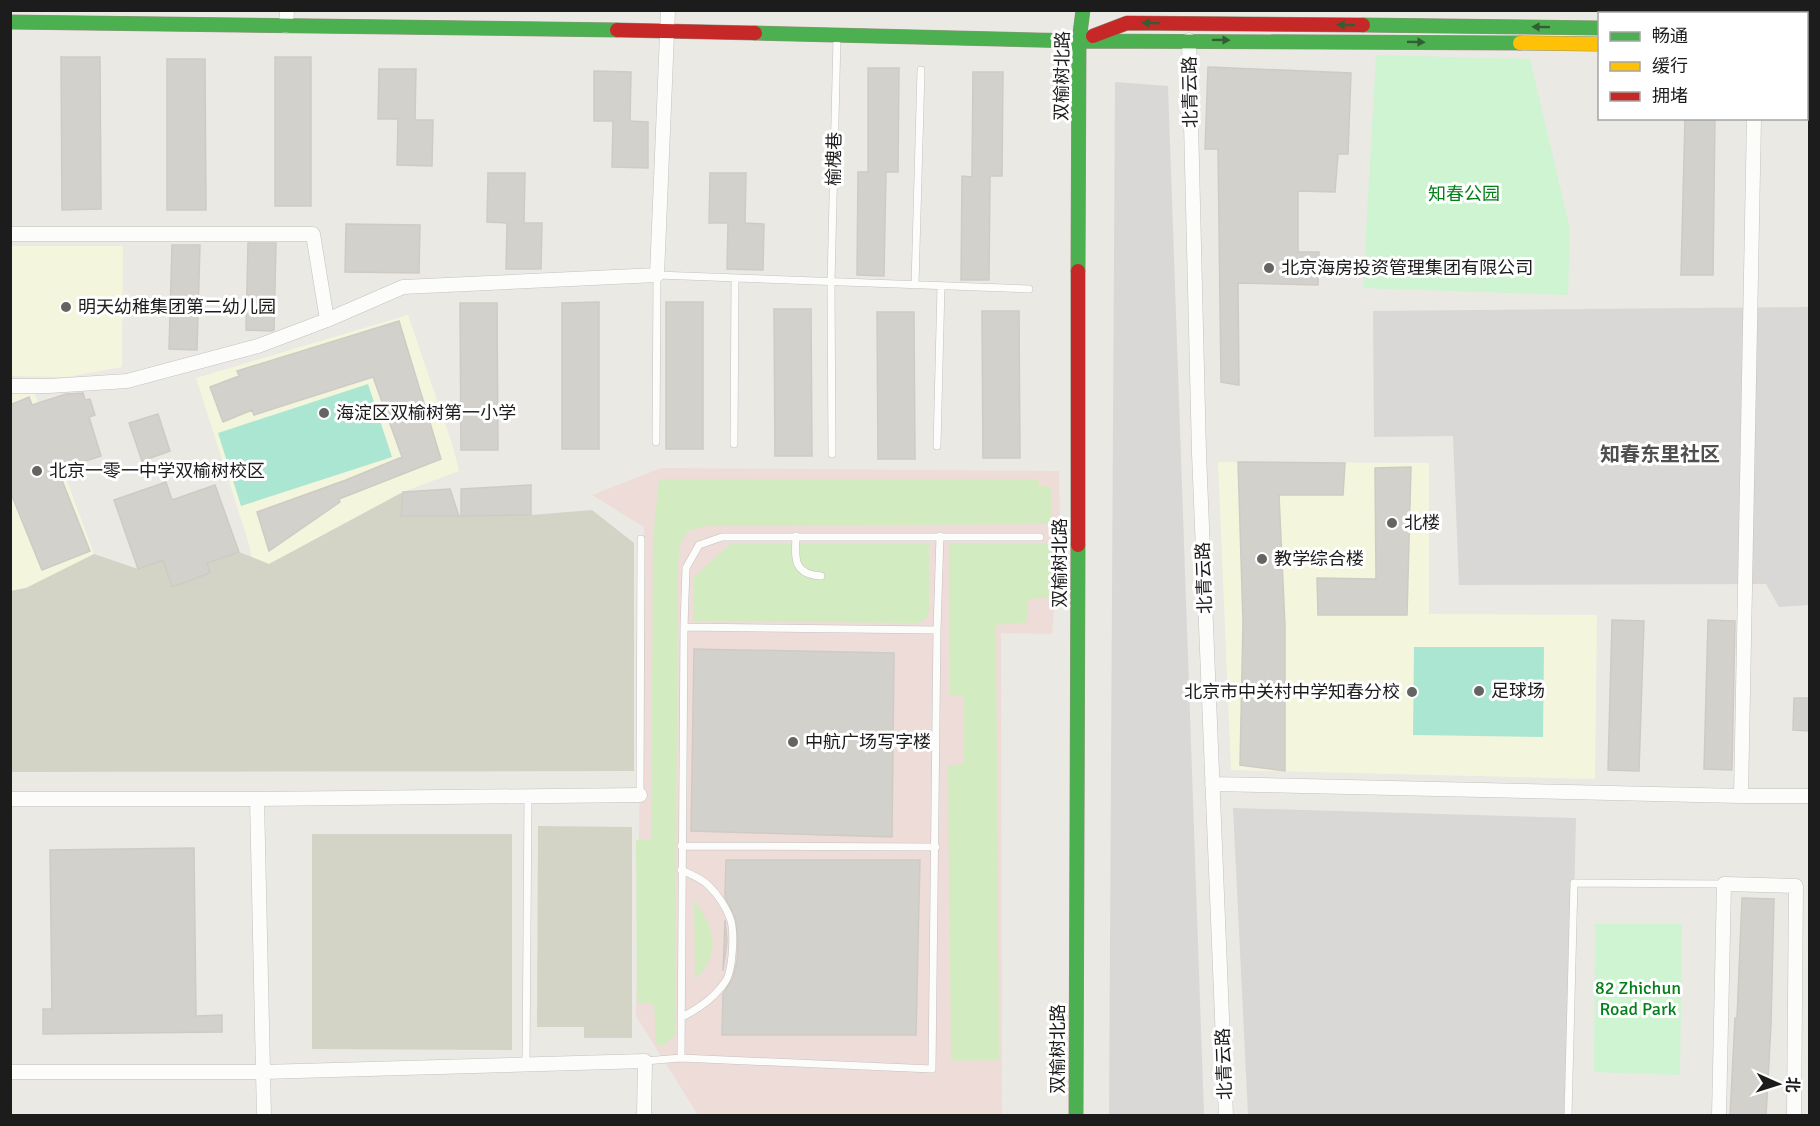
<svg xmlns="http://www.w3.org/2000/svg" width="1820" height="1126" font-family="Signika,'Noto Sans SC',sans-serif">
	<rect width="100%" height="100%" fill="#eae9e4"/>
	<path fill="#d9d8d6" d="M1115,82l53,4 36,1029h-95z
		M1809,307v298l-30,2 -13,-23 -307,1 -6,-149 -79,1 -1,-126z
		M1233,808l343,10 -7,297h-321z"/>
	<path fill="#eedcd8" d="M661,468l398,3 1,66 -8,97 -51,-1 1,482h-304l-62,-99 8,-489 -52,-32z"/>
	<path fill="#f4f5dd" d="M11,246h112l-1,121 -55,10 -56,-1z
		M408,315l45,132 6,24 -56,21 -134,72 -17,-7 -4,-16 -52,-163z
		M10,389h23l61,165 -68,34 -15,3z
		M1218,462l211,1v151l168,1 -2,164 -364,-9z"/>
	<path fill="#d3d4c5" d="M403,492l-1,24 129,-1 61,-5 42,33v228l-623,1 -1,-181 16,-3 68,-34 44,15 25,-9 10,27 37,-14 -3,-10 32,-11 30,12z
		M538,826l94,1v211h-48v-11h-47z
		M312,834h200v216l-200,-1z"/>
	<path fill="#d3ebc0" d="M659,479h379l1,7 12,1v37l-344,2 -19,5 -8,14 -2,18 -3,472 -12,11 -7,-2 -2,-40 -17,-1 -1,-163h15l2,-302z
		M949,543l102,1 2,53 -25,2v23l-32,3 3,435 -48,1 -3,-295 16,-2v-68l-14,-1z
		M730,544h199v65l-2,9 -9,5 -225,-2 1,-44z
		M694,900c21,28 28,52 1,80z"/>
	<path fill="#cef4d2" d="M1376,55l154,4 40,170 -2,66 -205,-7z
		M1595,924h87l-2,151 -86,-3z"/>
	<path fill="#abe6d2" d="M368,384l24,73 -151,49 -23,-73z
		M1414,647h130l-1,90 -130,-2z"/>
	<path fill="#d3d1cc" stroke="#cecbc5" stroke-width="1.5" d="M61,57h39l1,152 -39,1z
		M275,57h36v149h-36z
		M167,59h38l1,151h-39z
		M1208,67l143,6 -3,81h-10l-3,38 -37,-1v61h21l-1,33 -80,-2 1,102 -18,-3 -3,-233h-13z
		M868,68h31l-1,104h-12l-2,104 -27,-1 1,-103h10z
		M379,69h37l-1,51h18l-1,46 -35,-1 1,-46h-20z
		M594,71l37,1 -1,49 18,1v46l-36,-1 1,-46h-19z
		M973,72h30l-1,104h-12l-1,104h-28l1,-104 10,1z
		M1685,118h30l-2,157h-32z
		M488,173h37l-1,50h18l-1,46h-35l1,-46 -20,-1z
		M710,173h36l-1,50 19,1 -1,46 -36,-1 1,-46h-19z
		M346,224l74,1 -1,48 -74,-1z
		M248,243h28l-2,87 -2,1 -26,-1z
		M172,245h28l-3,105 -28,-1z
		M599,302v147h-37v-146z
		M666,302h37v147h-37z
		M460,303h37l1,147h-37z
		M774,309h37l1,147h-37z
		M982,311h37l1,147h-37z
		M877,312h37l1,147h-37z
		M399,321l42,138 -102,40 1,3 -71,49 -12,-39 89,-32 56,-23 -29,-80 -119,38 -2,-5 -29,12 -13,-35 29,-11 -2,-5z
		M83,393l2,7 5,-1 5,16 -6,2 12,39 -43,14 32,81 -48,19 -32,-79v-86l19,-8 3,8 34,-11z
		M158,414l12,37 -28,10 -13,-38z
		M1238,462l107,1 -2,32h-64l6,131v145l-45,-6 3,-143z
		M1411,467l-4,148h-89l-1,-37 59,1 -1,-111z
		M166,482l6,18 43,-15 24,67 -32,11 3,10 -38,14 -9,-27 -25,9 -24,-69z
		M531,485v30l-70,1v-27z
		M450,489l9,27h-58l2,-24z
		M1612,620l32,1 -5,150 -31,-1z
		M1708,620l27,1 -3,149 -28,-1z
		M694,649l200,4 -2,184 -201,-6z
		M1794,698h15v33l-16,-1z
		M194,848l2,168 26,-1v17l-179,2v-25h9l-2,-159z
		M726,860h194l-4,175h-194l1,-41 10,-16 4,-17 1,-20 -3,-24 -10,-20z
		M1742,898l32,1 -3,125 -5,92h-36l5,-98h2z
		M725,920l2,21 -4,30z"/>
	<g fill="none" stroke-linecap="round" stroke-linejoin="round">
		<defs>
			<path id="lane" d="M915,285l6,-215
				M656,442l1,-167 372,14
				M734,444l1,-166
				M937,446l4,-160
				M832,454l-1,-172 6,-244
				M796,536c-1,23 -3,38 25,40
				M684,627l253,3
				M640,795l1,-256
				M681,846l255,1
				M681,870c9,4 22,9 28,16 8,8 17,21 21,32 5,12 3,53 -5,64 -10,15 -27,27 -43,35
				M681,1058l3,-431 2,-59 13,-23 23,-8h318
				M645,1061l36,-3 251,11 5,-439 3,-94
				M526,1065l2,-269
				M1568,1116l6,-233 150,1"/>
			<path id="street" d="M286,26l1,-16
				M1189,40l10,413 27,663
				M10,234h303l14,86 -69,26 -131,35 -78,5h-39
				M327,320l76,-33 254,-12 11,-265
				M1212,784l529,12h69
				M1741,796l13,-678
				M10,799h247l383,-4
				M257,799l7,317
				M10,1072h253l382,-11 -1,55
				M1719,1116l5,-232 72,2 -2,230"/>
			<path id="fast" d="M10,22l607,8
				M1363,25l237,3
				M755,33l324,8 441,2
				M1806,46h4
				M1078,271l1,-230 4,-31
				M1076,1116l2,-571"/>
			<path id="slow" d="M1806,30h4
				M1520,43l80,1"/>
			<path id="jam" d="M617,30l138,3
				M1093,36l34,-13 236,2
				M1078,545v-274"/>
		</defs>
		<use href="#lane" stroke="#c3c2c0" stroke-width="8"/>
		<use href="#street" stroke="#c3c2c0" stroke-width="15"/>
		<use href="#fast" stroke="#90947c" stroke-width="15"/>
		<use href="#slow" stroke="#90947c" stroke-width="15"/>
		<use href="#jam" stroke="#90947c" stroke-width="15"/>
		<use href="#lane" stroke="#fcfcfb" stroke-width="7"/>
		<use href="#street" stroke="#fcfcfb" stroke-width="14"/>
		<use href="#fast" stroke="#4caf50" stroke-width="14"/>
		<use href="#slow" stroke="#ffc107" stroke-width="14"/>
		<use href="#jam" stroke="#c62828" stroke-width="14"/>
	</g>
	<defs><path id="oneway-solid" d="M-6-.8H1V-3.2L6.5 0L1 3.2V.8H-6Z" transform="scale(1.5)"/></defs>
	<g fill="#325e33">
		<use href="#oneway-solid" transform="translate(1151 23) rotate(-179)"/>
		<use href="#oneway-solid" transform="translate(1346 25) rotate(-179)"/>
		<use href="#oneway-solid" transform="translate(1541 27) rotate(-179)"/>
		<use href="#oneway-solid" transform="translate(1221 40) rotate(1)"/>
		<use href="#oneway-solid" transform="translate(1416 42) rotate(1)"/>
	</g>
	<g fill="#646462" stroke="#fff" stroke-width="2">
		<circle cx="1269" cy="268" r="6"/>
		<circle cx="66" cy="307" r="6"/>
		<circle cx="324" cy="413" r="6"/>
		<circle cx="37" cy="471" r="6"/>
		<circle cx="1392" cy="523" r="6"/>
		<circle cx="1262" cy="559" r="6"/>
		<circle cx="1479" cy="691" r="6"/>
		<circle cx="1412" cy="692" r="6"/>
		<circle cx="793" cy="742" r="6"/>
	</g>
	<g text-anchor="middle" dominant-baseline="central" stroke-width="6" stroke-linejoin="round" paint-order="stroke">
		<g font-size="18" fill="#1c1c1c" stroke="#fff">
			<text transform="translate(1062 76) rotate(-89)">双榆树北路</text>
			<text transform="translate(1190 92) rotate(-91)">北青云路</text>
			<text transform="translate(834 159) rotate(-89)">榆槐巷</text>
			<text transform="translate(1060 563) rotate(-90)">双榆树北路</text>
			<text transform="translate(1204 578) rotate(-92)">北青云路</text>
			<text transform="translate(1058 1049) rotate(-90)">双榆树北路</text>
			<text transform="translate(1224 1064) rotate(-92)">北青云路</text>
		</g>
		<g font-size="18" fill="#048019" stroke="#fff">
			<text x="1464" y="194">知春公园</text>
			<text x="1638" y="988">82 Zhichun<tspan x="1638" dy="21">Road Park</tspan></text>
		</g>
		<g font-size="18" fill="#1c1c1c" stroke="#fff" text-anchor="start">
			<text x="1281" y="268">北京海房投资管理集团有限公司</text>
			<text x="78" y="307">明天幼稚集团第二幼儿园</text>
			<text x="336" y="413">海淀区双榆树第一小学</text>
			<text x="49" y="471">北京一零一中学双榆树校区</text>
			<text x="1404" y="523">北楼</text>
			<text x="1274" y="559">教学综合楼</text>
			<text x="1491" y="691">足球场</text>
			<text x="1400" y="692" text-anchor="end">北京市中关村中学知春分校</text>
			<text x="805" y="742">中航广场写字楼</text>
		</g>
		<g font-size="20" font-weight="bold" fill="#4f4f4f" stroke="#fff">
			<text x="1660" y="454">知春东里社区</text>
		</g>
	</g>
	<rect width="1820" height="1126" fill="none" stroke="#1c1c1c" stroke-width="24"/>
	<rect x="1598" y="12" width="210" height="108" fill="#ffffff" stroke="#a4a4a4" stroke-width="1.5"/>
	<rect x="1610" y="32" width="30" height="9" fill="#4caf50" stroke="#a4a4a4" stroke-width="1.5"/>
	<text x="1652" y="42" font-size="18" fill="#1c1c1c">畅通</text>
	<rect x="1610" y="62" width="30" height="9" fill="#ffc107" stroke="#a4a4a4" stroke-width="1.5"/>
	<text x="1652" y="72" font-size="18" fill="#1c1c1c">缓行</text>
	<rect x="1610" y="92" width="30" height="9" fill="#c62828" stroke="#a4a4a4" stroke-width="1.5"/>
	<text x="1652" y="102" font-size="18" fill="#1c1c1c">拥堵</text>
	<g transform="translate(1778 1084) rotate(93)" stroke="#ffffff" stroke-width="4.5" paint-order="stroke">
	<path d="M0-4.5L10 22L0 15L-10 22Z" fill="#1c1c1c"/>
	<text y="-9" font-size="16" font-weight="bold" text-anchor="middle" fill="#1c1c1c">北</text>
	</g>
</svg>
